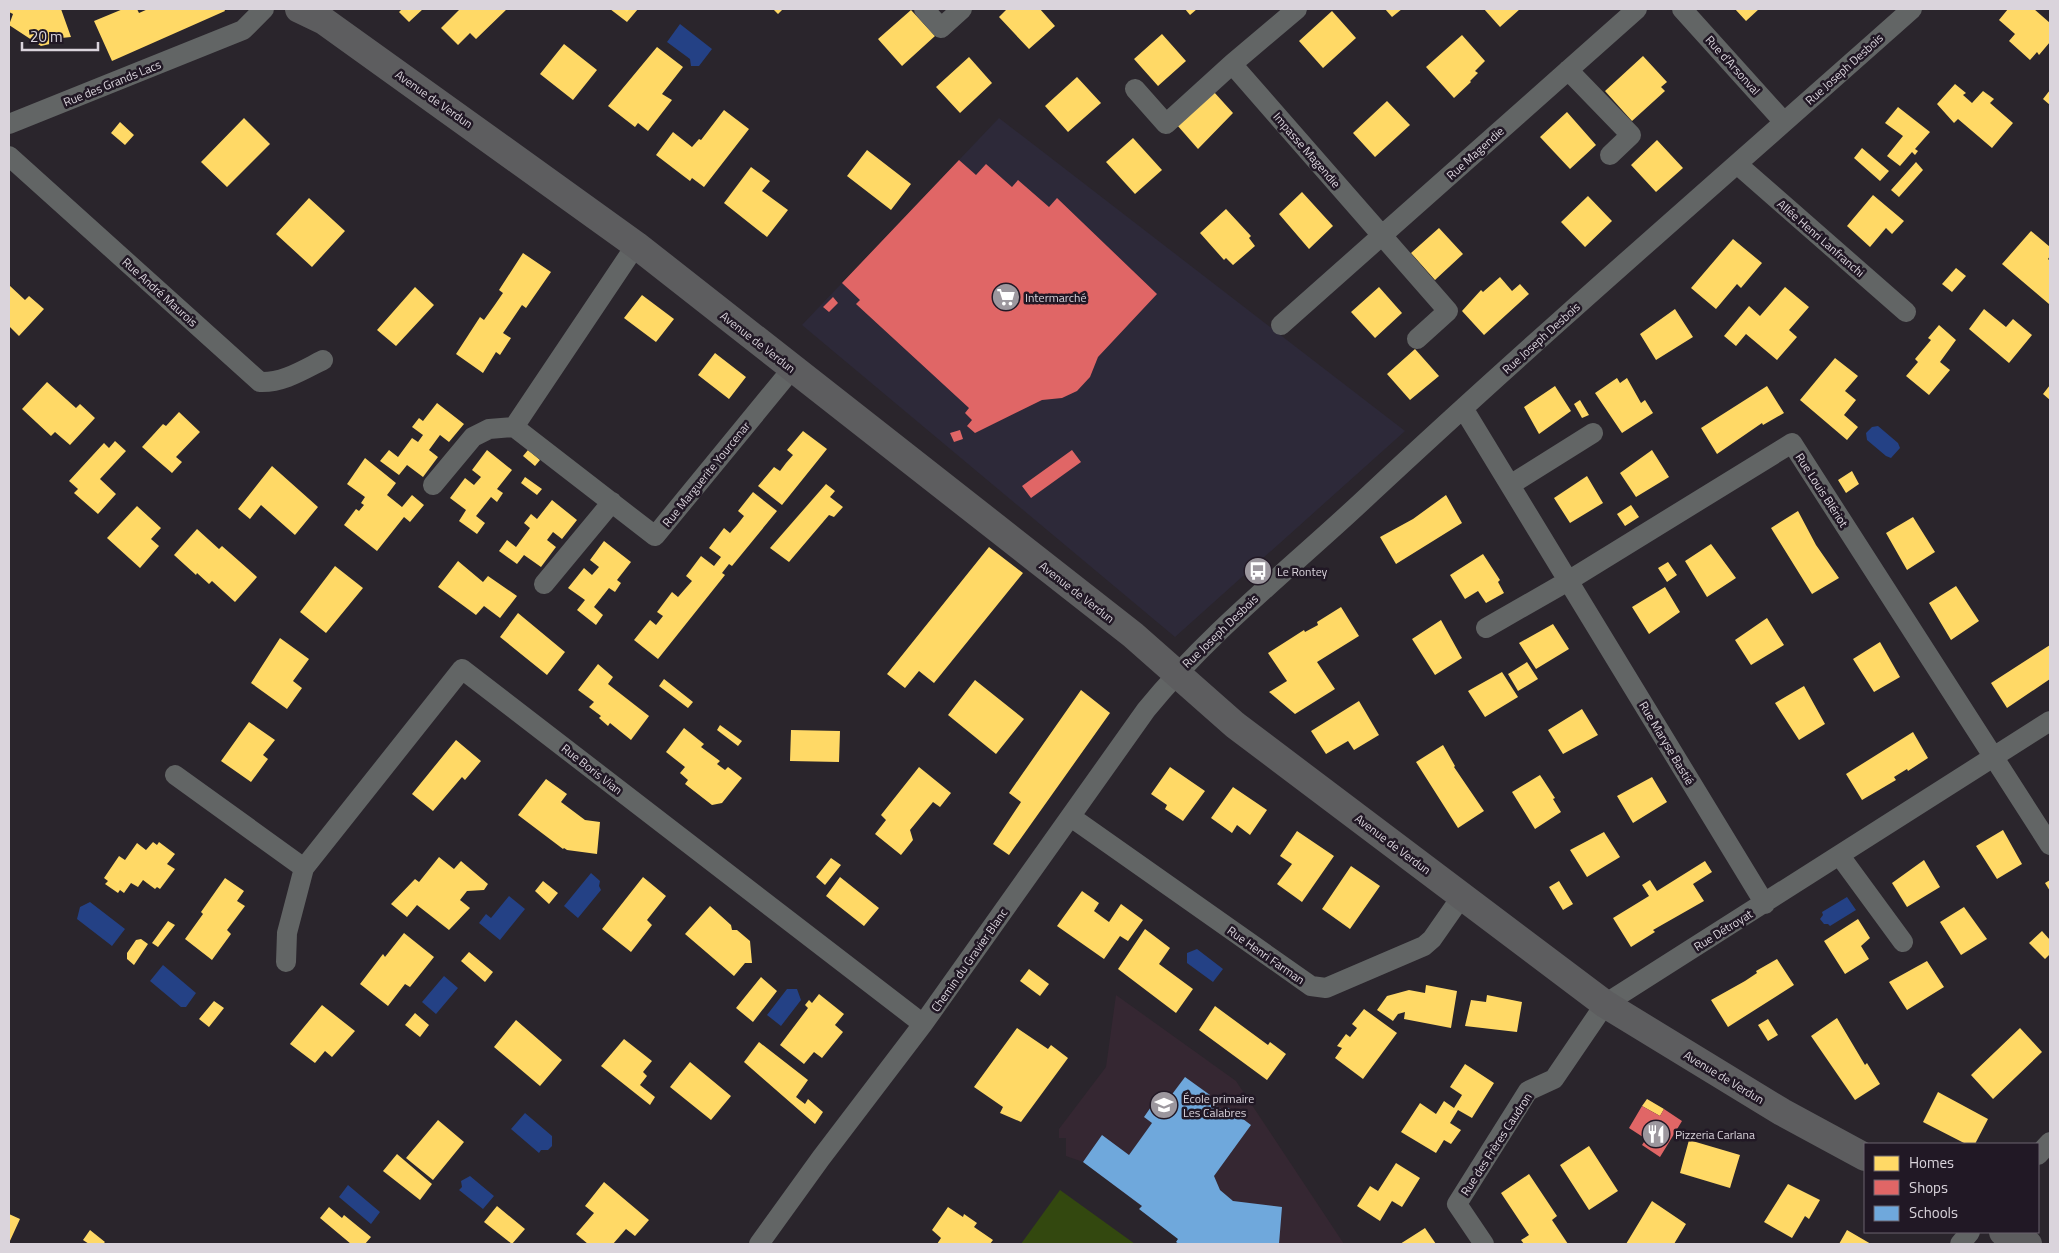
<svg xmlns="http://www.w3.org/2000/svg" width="2059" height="1253" font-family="'Titillium Web',sans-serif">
	<rect width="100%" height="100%" fill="#2a252c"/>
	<path fill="#2d2939" d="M999,118l406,313 -230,206 -373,-312z"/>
	<path fill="#352732" d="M1116,995l120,86 108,163h-165l-3,-2 2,-3 -39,-30 2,-3 -58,-44 -17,-6v-18h-7v-9l47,-62z"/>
	<path fill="#33480f" d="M1060,1190l75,54h-114z"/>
	<path fill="#244185" d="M680,24l32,25 -13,17h-8l-1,-7 -23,-17z
		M1878,426l20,17 2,5 -9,10 -5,-2 -19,-16 -1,-7 6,-6z
		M591,873l9,8 -1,5 2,4 -23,28 -14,-12z
		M509,896l16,13 -25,31 -21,-17 7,-9 5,4z
		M1847,897l9,13 -26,16 -2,-2h-4l-4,-5 3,-4 -1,-3z
		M90,902l35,27 -13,17 -35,-27 3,-12z
		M1197,949l26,20 -10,13 -26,-19v-10z
		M163,965l33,28 -10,14h-5l-31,-26z
		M444,976l14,12 -22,26 -14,-12z
		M787,989h10l4,11 -20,26 -14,-11z
		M525,1113l27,23v10l-4,4h-7l-2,3 -28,-24z
		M470,1176l24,20 -11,13 -24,-19 3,-3 -1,-6z
		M348,1185l32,27 -9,12 -32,-27z"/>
	<path fill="#ffd966" d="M9,9h52l10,28 -19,2 2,4 -13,3 -32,-21 4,-11 -4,-2z
		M123,9h14l2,4 9,-4h76l1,2 -113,50 -18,-40z
		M402,9h21l-14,13 -10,-10z
		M460,9h47l-31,30 -6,-6 -12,12 -17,-17z
		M610,9h28l-11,13z
		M773,9h10l-5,5z
		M1007,9h33l15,17 -26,23 -30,-32z
		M1185,9h12l-7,6z
		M1385,9h17l-10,8z
		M1484,9h36l-20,18z
		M1735,9h24l-13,12z
		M2008,9h26l16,14v19l-11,13 -2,-3 -7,8 -21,-19 6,-7 -16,-14z
		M911,10l24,26 -33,30 -24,-27z
		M1332,11l24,27 -33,30 -24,-27z
		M1162,34l24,27 -28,25 -24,-27z
		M1462,35l23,26 -10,10 3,2 -8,8 1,1 -17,16 -28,-31z
		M564,44l33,26 -24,30 -33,-26z
		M657,47l26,20 -21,27 10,6 -24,31 -10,-8 -3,4 -27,-21z
		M1643,56l24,26 -6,5 4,4 -33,30 -27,-30z
		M969,57l23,26 -32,30 -24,-26z
		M1077,77l24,26 -33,29 -23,-26z
		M1955,84l11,9 -3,2 9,8 11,-12 11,8 -4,4 23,20 -21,25 -34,-29 -4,4 -17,-19z
		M2050,90v15l-7,-6z
		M1214,92l19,21 -35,36 -21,-24z
		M1387,101l23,24 -35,32 -22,-24z
		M1898,107l32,25 -15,17 3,2 -3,4 -3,-3 -12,14 -13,-10 16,-20 -18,-13z
		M724,110l25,19 -45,58 -12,-9 -2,3 -34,-26 17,-23 19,15 7,-8 2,1z
		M1567,112l29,33 -26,24 -30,-32z
		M244,118l26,26 -43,43 -26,-25z
		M120,122l14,13 -9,10 -14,-12z
		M1133,138l29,32 -27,24 -29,-32z
		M1657,140l26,28 -27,24 -25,-27z
		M1862,148l27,23 -9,10 -26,-23z
		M867,150l44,34 -20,26 -44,-34z
		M1916,162l7,8 -24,27 -8,-7z
		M751,167l19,14 -8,10 26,19 -21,27 -43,-34z
		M1302,192l31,34 -24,23 -30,-35z
		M1873,195l31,26 -12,13 -6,-6 -16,19 -23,-21z
		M1588,196l24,25 -27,26 -24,-25z
		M309,198l36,33 -33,36 -36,-33z
		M1226,209l25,27 -2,2 6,8 -22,19 -7,-7 -2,2 -24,-27z
		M1439,228l24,26 -28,26 -24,-27z
		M2031,231l19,16v9l-2,3 2,2 -1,43 -47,-40z
		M1733,239l29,24 -21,25 -4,-4 -21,25 -25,-21z
		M523,253l28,19 -25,36 -4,-3 -19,28 8,5 -11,17 -4,-3 -13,21 -27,-19 24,-37 4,3 10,-14 9,-13 -4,-3z
		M1956,268l10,8 -14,16 -10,-8z
		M1500,277l12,14 8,-7 9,10 -45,41 -22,-24 19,-21 2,2z
		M9,285l16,15 4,-4 15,13 -25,27 -10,-10z
		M415,287l19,18 -38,41 -19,-16z
		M1379,287l23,26 -27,25 -24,-26z
		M1785,287l24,20 -20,23 8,7 -20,23 -31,-26 -10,12 -12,-10 25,-30 11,10z
		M642,295l32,24 -18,23 -32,-24z
		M1675,309l18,28 -37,23 -16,-26z
		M1984,309l22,18 7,-8 19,16 -23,28 -40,-34z
		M1939,325l17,15 -16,22 10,8 -21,25 -23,-19 12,-14 -3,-3 16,-19 -3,-2z
		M1415,349l24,27 -29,24 -23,-26z
		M715,353l31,24 -17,22 -31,-24z
		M1835,358l23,18 -13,15 11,9 -12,15 14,12 -11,13 -47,-40z
		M1617,378l3,5 7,-5 14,25 4,-3 8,13 -31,20 -27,-40z
		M47,382l29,26 4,-4 15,14 -25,27 -15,-13 -4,4 -29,-27z
		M2050,385v15l-7,-6z
		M1555,386l16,25 -32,23 -15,-27z
		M1767,386l17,27 -21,12 -1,-2 -45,31 -16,-26z
		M1580,400l9,15 -7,3 -8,-14z
		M437,403l27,21 -15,18 -9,-7 -11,15 9,7 -15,20 -16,-12 -8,10 -19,-14 9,-11 9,7 14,-19 6,4 5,-7 -11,-8 7,-9 4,3z
		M179,412l21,20 -24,25 6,5 -10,11 -30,-26 21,-23 3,2z
		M803,431l24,18 -45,56 -24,-19 16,-19 6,4 6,-8 7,-8 -6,-5z
		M115,441l11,10 -26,28 16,15 -18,20 -24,-21 4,-4 -9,-8 35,-38 5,5z
		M487,450l25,20 -15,19 6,4 -6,9 -6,-5 -15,19 9,7 -8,11 -18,-13 7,-11 -16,-12 15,-20 9,7 7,-8 -9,-7z
		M528,450l12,10 -5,6 -12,-10z
		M1652,450l17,27 -33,20 -16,-24z
		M365,458l31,25 -9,12 15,12 10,-12 12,10 -14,17 -6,-5 -27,34 -33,-26 12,-16 3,2 5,-6 -3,-2 4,-6 -18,-13z
		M272,466l46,41 -23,28 -34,-30 -11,14 -12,-10z
		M1852,471l7,13 -13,9 -8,-13z
		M1587,476l16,27 -33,20 -16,-25z
		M525,477l17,12 -5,6 -16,-12z
		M826,484l9,7 -5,6 13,10 -9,10 -5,-2 -40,47 -19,-14z
		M753,492l24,19 -45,55 -3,-2 -7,9 3,2 -67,84 -24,-19 16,-20 6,5 7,-9 -6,-4 15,-20 6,5 14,-16 -6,-5 15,-20 13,10 7,-9 -12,-9 15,-20 6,5 7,-8 7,-9 -6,-5z
		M1446,495l16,28 -66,41 -16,-27 33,-18z
		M552,500l25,20 -15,19 -9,-7 -6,8 9,7 -15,20 -17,-12 -7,9 -18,-13 8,-11 9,7 14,-19 -6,-5 7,-9 6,5z
		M1631,505l8,12 -14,9 -8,-12z
		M137,506l24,22 -10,11 8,7 -19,22 -33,-30z
		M1798,511l18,34 23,33 -27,16 -41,-66z
		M1913,517l22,35 -28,18 -21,-37z
		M197,529l22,20 3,-3 35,31 -22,25 -23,-21 -3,3 -12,-11 -1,2 -22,-20z
		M604,541l27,21 -14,18 4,3 -6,9 -6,-4 -15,19 9,8 -7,10 -19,-15 8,-10 -17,-12 16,-20 8,7 7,-8 -9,-7z
		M1711,544l25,34 -29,19 -22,-36z
		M989,547l34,26 -89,110 -15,-12 -14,17 -18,-14z
		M1483,554l17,26 -2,2 6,11 -18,10 -8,-12 -13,8 -15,-24z
		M458,561l25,21 5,-6 29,20 -17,22 -16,-12 -8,9 -38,-28z
		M1668,562l9,13 -10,7 -9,-14z
		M335,566l28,22 -37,45 -26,-21z
		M1956,586l23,35 -28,19 -22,-37z
		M1665,587l15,25 -31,22 -17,-27z
		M1341,607l18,29 -42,26 18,27 -40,25 -26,-22 18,-11 -19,-28 36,-23 1,2 13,-7 -1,-3z
		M518,613l47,39 -18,23 -47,-38z
		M1767,618l17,27 -33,20 -16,-25z
		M1441,620l21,38 -27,17 -23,-36z
		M1553,624l16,25 -33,20 -17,-26z
		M280,638l29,21 -16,22 9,7 -15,21 -36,-26z
		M1880,642l20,35 -26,15 -21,-33z
		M2050,645v34l-43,29 -16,-25z
		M1527,662l11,17 -20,12 -10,-17z
		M598,664l15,13 -5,7 41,32 -18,24 -21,-17 -2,3 -9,-8 2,-2 -12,-9 5,-5 -16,-12z
		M1502,672l16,25 -33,20 -17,-26z
		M664,679l29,23 -5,6 -29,-22z
		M975,680l49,39 -28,35 -48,-39z
		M1804,686l21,38 -26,16 -24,-37z
		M1081,690l29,23 -101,142 -16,-11 28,-42 -12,-9z
		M1359,701l20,34 -25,15 -6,-9 -22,13 -15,-23z
		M1582,709l16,26 -35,19 -15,-24z
		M249,722l26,18 -12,15 5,4 -17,23 -30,-21z
		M720,725l22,16 -4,5 -21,-16z
		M684,728l20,16 -3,3 19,14 -3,3 8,6 3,-3 14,11 -20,25 -10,2 -27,-21 3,-4 -8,-7 5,-6 -19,-15z
		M791,730l49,1 -1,31 -49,-1z
		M1913,732l15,26 -20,13 -1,-2 -13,8 2,3 -34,20 -16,-26z
		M456,740l25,21 -16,19 -3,-3 -29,34 -21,-17z
		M1443,745l12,21 -1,1 30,44 -26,17 -42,-66z
		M919,767l32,26 -11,14 -7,-5 -23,28 3,10 -12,15 -26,-21 11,-14 -5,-5z
		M1170,767l35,24 -22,30 -18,-12 2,-4 -16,-11z
		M1540,775l15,23 -2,1 8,13 -26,17 -23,-37z
		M1652,777l15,25 -34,21 -16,-27z
		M546,779l21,15 -6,8 24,18 15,2 -3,32 -30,-4 -3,-2 -1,1 -45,-34z
		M1233,787l34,23 -17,25 -13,-10 -5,8 -21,-15z
		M2003,830l19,34 -25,15 -21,-33z
		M1297,831l37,25 -32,46 -25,-18 15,-20 -12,-8z
		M1604,832l16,25 -33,20 -17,-27z
		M153,842l4,3 2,-3 16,12 -8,10 8,5 -15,20 -3,-2 -2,2 -12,-9 -5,7 -7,-4 -7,10 -4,-3 -2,3 -13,-9 3,-3 -4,-3 15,-22 6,4 12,-17 9,7z
		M439,857l15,12 7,-8 27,23 -4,6 -17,1 -7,9 10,8 -21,22 -32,-25 -10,12 -16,-13 24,-25 4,3z
		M831,858l10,7 -16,20 -9,-8z
		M1924,860l16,27 -33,20 -15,-24z
		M1705,861l7,11 -19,12 11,17 -51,29 2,2 -24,15 -18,-29 36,-22 -7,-11 8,-5 7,11z
		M1351,866l29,20 -30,43 -28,-20z
		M643,877l23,19 -19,24 5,5 -21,27 -29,-23z
		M840,877l39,31 -15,18 -38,-30z
		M225,878l19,13 -7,10 8,5 -18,24 4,4 -19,26 -27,-21 18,-25 -2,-2z
		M2050,880v11l-5,-8z
		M543,881l15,12 -9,11 -14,-13z
		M1559,881l14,23 -10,6 -14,-23z
		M1082,891l17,12 -5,8 15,11 12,-18 22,16 -15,21 -8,-5 -16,23 -47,-33z
		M710,906l21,19 1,5h5l13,11 2,22h-7l-11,13 -49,-42z
		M1964,907l23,32 -26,16 -21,-33z
		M1858,919l12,19 -9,8 8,13 -24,15 -21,-33z
		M168,921l7,4 -17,22 -6,-4z
		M1145,929l25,19 -11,16 34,25 -17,24 -58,-44z
		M2042,931l8,9v14l-5,5 -16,-16z
		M404,933l30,24 -24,30 -5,-3 -17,22 -28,-22 23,-30 2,3z
		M141,939l7,5 -14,21 -7,-6v-6l9,-13z
		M469,952l24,20 -8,10 -24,-21z
		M1777,959l17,26 -66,42 -17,-27 34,-19 12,-8 -1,-2z
		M1927,961l17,26 -37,23 -18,-28z
		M1029,969l20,15 -9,12 -20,-15z
		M761,977l16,14 -24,31 -17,-14z
		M1426,985l31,6 -6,37 -47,-9 1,-7 -7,2 -5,7 -16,-11 10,-14 22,-6 16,3z
		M819,994l25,20 -9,11 8,7 -21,26 -8,-6 -10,12 -24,-19 28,-37 -3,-3 4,-5 3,3z
		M1487,995l35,7 -5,30 -52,-6 6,-26 15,2z
		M214,1001l10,7 -15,19 -10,-8z
		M322,1005l33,26 -23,26 -7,-6 -10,12 -25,-19z
		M1215,1006l53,39 2,-3 16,12 -19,26 -68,-50z
		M1364,1009l33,24 -34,46 -28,-21 7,-10 -5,-2 9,-12 4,3 7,-9 -5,-4z
		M415,1013l14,12 -9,12 -15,-12z
		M1837,1018l28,47 2,-2 13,21 -25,16 -44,-64z
		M1768,1019l10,16 -10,6 -10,-16z
		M516,1020l46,40 -22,26 -46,-39z
		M1017,1028l31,21 3,-4 17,13 -47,64 -21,-9 3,-6 -29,-20z
		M2020,1028l22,24 -49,47 -22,-24z
		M624,1039l28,22 -9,11 4,4 -7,9 15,12 -5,8 -49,-39z
		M759,1042l49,38 -12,17 9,7 3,-5 15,13 -8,12 -71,-62z
		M690,1062l41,34 -20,24 -41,-33z
		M1465,1064l29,19 -22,35 -14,-8 -8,13 11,7 -10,14 -7,-4 -8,13 -35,-21 19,-29 16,11 8,-13 10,7 8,-13 -12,-8z
		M1938,1092l50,27 -13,25h-9l-43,-22z
		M1647,1099l17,10 -4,7 -18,-10z
		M438,1120l26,22 -31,38 -27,-22z
		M1689,1140l51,15 -10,33 -50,-15z
		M1589,1146l29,45 -29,19 -29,-45z
		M397,1154l35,30 -12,16 -37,-29z
		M1396,1163l24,15 -18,29 -10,-6 -12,20 -23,-15 13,-20 8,5z
		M1529,1174l28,42 -5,4 16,24h-44l-3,-4 8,-5 -28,-42z
		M604,1182l45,38 -14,16 -9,-7 -13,15h-25l-12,-10 18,-21 -9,-7z
		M1788,1184l32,16 -11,19 -4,-3 -13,22 -28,-16z
		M1652,1201l34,23 -12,20h-48z
		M497,1206l28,23 -13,15 -28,-22z
		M329,1207l13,11 2,-3 27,22 -6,7h-14l-31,-26z
		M948,1207l15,10 1,-3 13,9 -3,4 19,13 -3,4h-53l4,-6 -9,-8z
		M9,1214l11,5 -11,24z
		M1425,1228l11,16h-36l22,-14z
		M90,1230l15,12 -2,2h-14l-6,-4z
		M1847,1230l24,14h-32z"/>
	<path fill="#e06666" d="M959,160l17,15 10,-11 26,23 6,-7 31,27 8,-9 100,96 -59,63 -8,20 -13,14 -15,7 -20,2 -67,33 -8,-7 5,-6 -7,-7 4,-5 -113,-104 4,-4 -18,-17z
		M833,297l5,6 -9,9 -6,-5z
		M960,430l3,9 -9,3 -4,-9z
		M1072,450l9,12 -50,36 -9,-12z
		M1642,1106l18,10 4,-7 18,12 -22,36 -18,-12 4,-6 -17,-11z"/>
	<path fill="#6fa8dc" d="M1185,1077l25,18 -3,5 17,11 3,-4 24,18 -37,51 6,14 13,11 49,6 -3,37h-100l-3,-2 2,-3 -39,-30 3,-3 -59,-44 19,-27 27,20 23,-32 -8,-6 18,-26 8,6z"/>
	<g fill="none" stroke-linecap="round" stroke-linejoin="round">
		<path stroke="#626565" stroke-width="20" d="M924,9l17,19 21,-19
			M1297,9l-65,55 216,247 -31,28
			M1682,9l102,113
			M1568,70l63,65 -21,20
			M1135,89l31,35 66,-60
			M9,124l234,-94 21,-21
			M9,156l251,226c23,1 43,-12 63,-22
			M1737,164l169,148
			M636,245l-122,182 141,109 137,-167
			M1281,325l356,-316
			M1463,408l302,496
			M433,485l40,-48 16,-8 25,-2
			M1510,485l83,-52
			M544,584l68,-82
			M1486,628l82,-47 224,-138 258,402
			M175,775l129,93 158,-199 461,355
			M1071,817l240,169 15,2 98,-42 8,-7 30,-43
			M1840,856l63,86
			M286,962l1,-29 17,-65
			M2038,1155l12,-13
			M759,1244l62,-86 102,-134 223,-314c66,-81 149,-145 225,-217 177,-165 360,-323 541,-484
			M1484,1244l-27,-40 71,-113 26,-12 51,-75 445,-283
			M1960,1244l10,-12"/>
		<path stroke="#5d5d5f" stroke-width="28" d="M299,9l25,12 312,224 497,390 102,90 370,279 177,108 83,45
			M2003,1232l25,12"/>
	</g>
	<defs>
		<symbol id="supermarket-disc" viewBox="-11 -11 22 22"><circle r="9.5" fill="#9c979e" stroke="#211825"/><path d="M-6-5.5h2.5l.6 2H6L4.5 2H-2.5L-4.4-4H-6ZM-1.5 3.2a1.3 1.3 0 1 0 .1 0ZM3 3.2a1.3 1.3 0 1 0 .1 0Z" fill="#fff"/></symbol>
		<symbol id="bus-disc" viewBox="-11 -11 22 22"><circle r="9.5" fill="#9c979e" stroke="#211825"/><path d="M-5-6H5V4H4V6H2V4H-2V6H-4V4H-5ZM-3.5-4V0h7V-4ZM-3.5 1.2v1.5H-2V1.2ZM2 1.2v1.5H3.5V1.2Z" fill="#fff"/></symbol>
		<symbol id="school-disc" viewBox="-11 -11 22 22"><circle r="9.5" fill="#9c979e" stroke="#211825"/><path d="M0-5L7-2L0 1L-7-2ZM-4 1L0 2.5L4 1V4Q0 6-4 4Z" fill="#fff"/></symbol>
		<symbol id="restaurant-disc" viewBox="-11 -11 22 22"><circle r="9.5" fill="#9c979e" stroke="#211825"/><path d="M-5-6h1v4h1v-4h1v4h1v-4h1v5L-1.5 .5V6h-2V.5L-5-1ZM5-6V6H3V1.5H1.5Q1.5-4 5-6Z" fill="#fff"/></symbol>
	</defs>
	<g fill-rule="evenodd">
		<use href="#supermarket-disc" x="990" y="281" width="32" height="32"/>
		<use href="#bus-disc" x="1242" y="555" width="32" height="32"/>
		<use href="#school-disc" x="1148" y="1089" width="32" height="32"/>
		<use href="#restaurant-disc" x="1640" y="1118" width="32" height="32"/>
	</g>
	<g text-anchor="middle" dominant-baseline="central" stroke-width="5" stroke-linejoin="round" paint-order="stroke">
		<g font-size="12" fill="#dad4dc" stroke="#211825">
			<text transform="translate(1733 65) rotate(48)">Rue d'Arsonval</text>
			<text transform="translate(1844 69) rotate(-42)">Rue Joseph Desbois</text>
			<text transform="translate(112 83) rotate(-22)">Rue des Grands Lacs</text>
			<text transform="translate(434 99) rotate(35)">Avenue de Verdun</text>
			<text transform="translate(1307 150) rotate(49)">Impasse Magendie</text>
			<text transform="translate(1475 153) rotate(-42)">Rue Magendie</text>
			<text transform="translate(1821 238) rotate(41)">Allée Henri Lanfranchi</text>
			<text transform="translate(160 292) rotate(42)">Rue André Maurois</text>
			<text transform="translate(1541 338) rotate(-42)">Rue Joseph Desbois</text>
			<text transform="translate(758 342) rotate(38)">Avenue de Verdun</text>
			<text transform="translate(706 474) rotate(-51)">Rue Marguerite Yourcenar</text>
			<text transform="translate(1822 490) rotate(57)">Rue Louis Blériot</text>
			<text transform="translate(1077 592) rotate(38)">Avenue de Verdun</text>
			<text transform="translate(1220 631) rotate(-44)">Rue Joseph Desbois</text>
			<text transform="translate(1667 743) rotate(59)">Rue Maryse Bastié</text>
			<text transform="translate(592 769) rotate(38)">Rue Boris Vian</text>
			<text transform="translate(1393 844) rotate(37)">Avenue de Verdun</text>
			<text transform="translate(1723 930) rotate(-32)">Rue Détroyat</text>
			<text transform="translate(1266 955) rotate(35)">Rue Henri Farman</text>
			<text transform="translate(969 960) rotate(-55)">Chemin du Gravier Blanc</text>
			<text transform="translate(1724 1077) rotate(31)">Avenue de Verdun</text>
			<text transform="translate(1496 1144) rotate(-57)">Rue des Frères Caudron</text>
		</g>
		<g font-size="12" fill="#dad4dc" stroke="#211825" text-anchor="start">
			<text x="1025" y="297">Intermarché</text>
			<text x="1277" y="571">Le Rontey</text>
			<text x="1183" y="1098">École primaire<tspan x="1183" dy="14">Les Calabres</tspan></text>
			<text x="1675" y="1134">Pizzeria Carlana</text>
		</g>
	</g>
	<rect width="2059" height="1253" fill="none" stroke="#dad4dc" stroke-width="20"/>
	<rect x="1864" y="1143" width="175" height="90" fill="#211825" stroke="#6b636e"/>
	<rect x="1874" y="1156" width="25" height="15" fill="#ffd966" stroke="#6b636e"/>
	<text x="1909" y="1168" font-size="15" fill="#dad4dc">Homes</text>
	<rect x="1874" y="1180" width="25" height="15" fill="#e06666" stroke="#6b636e"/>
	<text x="1909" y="1193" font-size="15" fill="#dad4dc">Shops</text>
	<rect x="1874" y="1206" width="25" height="15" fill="#6fa8dc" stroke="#6b636e"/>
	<text x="1909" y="1218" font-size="15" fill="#dad4dc">Schools</text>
	<path d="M22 42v8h76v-8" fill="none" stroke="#dad4dc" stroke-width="2.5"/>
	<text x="30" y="42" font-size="15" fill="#dad4dc" stroke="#211825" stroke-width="4" paint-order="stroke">20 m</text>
</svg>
